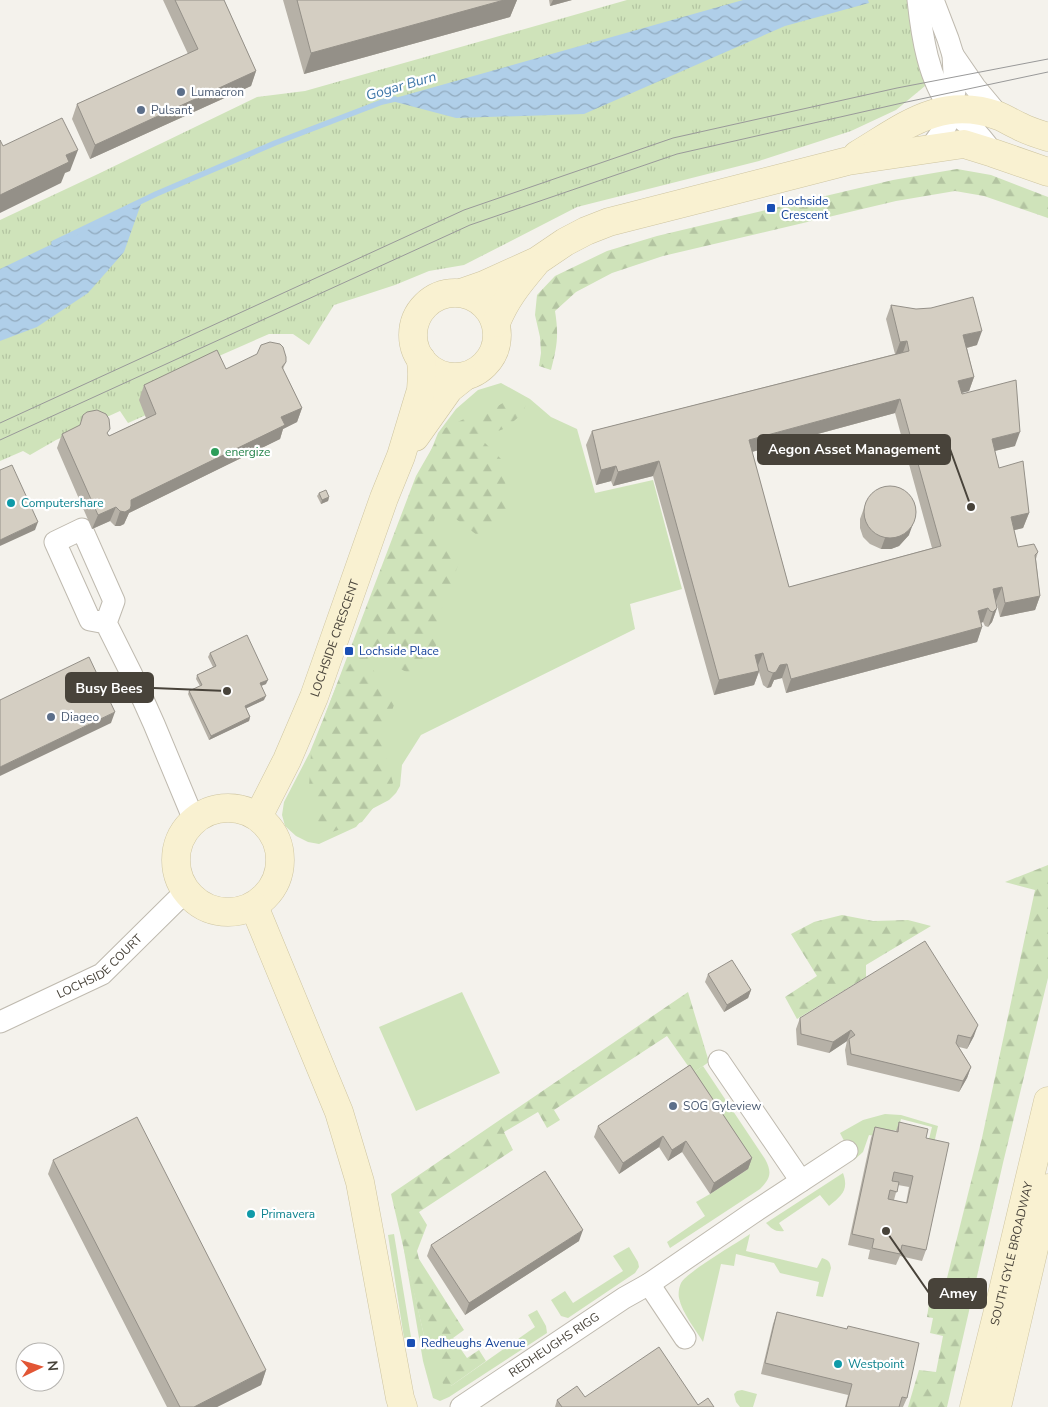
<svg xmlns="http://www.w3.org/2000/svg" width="1048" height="1407" font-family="'Nunito Sans',sans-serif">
	<defs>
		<pattern id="forest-firs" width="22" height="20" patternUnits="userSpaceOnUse" patternTransform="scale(1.25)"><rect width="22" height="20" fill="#cfe3ba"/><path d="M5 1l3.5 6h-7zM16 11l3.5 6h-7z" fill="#b3c4a1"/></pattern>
		<pattern id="park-tufts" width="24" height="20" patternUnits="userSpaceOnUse" patternTransform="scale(1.25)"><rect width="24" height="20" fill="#cfe3ba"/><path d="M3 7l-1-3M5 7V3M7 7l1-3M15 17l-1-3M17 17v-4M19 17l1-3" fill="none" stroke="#b3c4a1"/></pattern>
		<pattern id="water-waves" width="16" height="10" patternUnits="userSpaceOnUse" patternTransform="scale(1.25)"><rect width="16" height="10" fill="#b0cfe9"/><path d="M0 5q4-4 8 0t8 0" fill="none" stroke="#91aabe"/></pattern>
	</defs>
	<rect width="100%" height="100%" fill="#f4f2ec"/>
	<path fill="#cfe3ba" d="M501,383l29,16 21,18 26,12 18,64 58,-13 29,109 -52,15 5,25 -214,106 -19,30 -2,21 -4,7 -7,7 -19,10 -14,17 -37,17 -11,-2 -12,-6 -11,-10 -3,-11 2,-13 26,-50 128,-319 18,-24 22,-19z
		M462,992l38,81 -84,38 -37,-84z
		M703,1066l62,93c7,13 6,19 -5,30l-90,59 -3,-6 38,-26 -9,-14 14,-8 38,-25 -55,-96z
		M885,1114l16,1 37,11 -5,22 -6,-1 5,-20 -31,-8 -3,12 -5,-1 -2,9 -22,-4 -6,17 -9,8 -14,-27 23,-13z
		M843,1173c6,17 -1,22 -14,33l-9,-11 -41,28 5,8c-9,1 -12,-2 -18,-8z
		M401,1233l24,107 26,46 84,-59 -7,-12 9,-5 9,16 1,7 -98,64 -9,4 -7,-3 -10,-37z
		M394,1234l17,103 -7,1 -16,-103z
		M750,1234l-4,17 71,17 5,-10c6,2 8,3 9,10l-8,29 -7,-1 3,-14 -39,-9 -6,-10 -38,-9 -2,12 -13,-2 -18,78c-7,-12 -21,-29 -24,-44 -1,-4 0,-11 2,-15 6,-11 56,-40 69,-49z
		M629,1247l9,15 1,5 -4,6 -67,45 -7,-2 -10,-16 14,-9 8,12 50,-32 -10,-15z
		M742,1390l15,4 -4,13h-13l-4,-5 -2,-8 3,-3z"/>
	<path fill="url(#forest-firs)" d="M957,169l34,6 57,22v21l-64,-22 -29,-5 -59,10 -233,55 -51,17 -36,19 -21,19c4,25 2,35 -4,59l-12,-4 2,-13 -1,-16 -5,-22 2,-20 18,-19 52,-25 50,-15 236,-56z
		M513,397l14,4 -4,12 -17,15 -26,10 25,25 1,46 -29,26 -38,-29 -7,21 27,36 -21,55 -3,41 -23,16 -17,-9 -1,-27 -10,-7 -12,36 22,37 -12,33 11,45 -31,39 -30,10 -13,-8 -10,-36 2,-36 105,-276 27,-47 23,-11 25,-8z
		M1048,865v113l-45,185 -56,244h-39l11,-37 17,2 7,-36 -13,-3 3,-15 -6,-1 2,-13 11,2 42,-168 53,-248 -30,-8z
		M842,915l31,6 35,-1 23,6 -65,39v12l-69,42 -12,-22 32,-21 -26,-42 23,-12z
		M688,992l21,70 -16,11 -26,-37 -113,74 6,10 -13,8 -9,-16 -34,20 9,18 -94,62 8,13 -10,26 2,8 45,71 -11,8 14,20 12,-8 7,11 -35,25 -8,-2 -18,-44 -34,-146z"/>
	<path fill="url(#park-tufts)" d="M627,0h282l10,41 6,45 -29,24 -45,21 -92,30 -182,46 -113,58 -35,6 -34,14 -61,20 -25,40 -16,-11h-24l-123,54 9,23 -27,12 -8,-12 -64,29 -26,15 -7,-4 -23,10v-241l98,-46 159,-77 48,-6z"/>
	<path fill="url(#water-waves)" d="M743,0h125l1,3 -84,23 -201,88 -128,4 -68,-18z
		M142,201l-18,51 -36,41 -51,34 -37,14v-72z"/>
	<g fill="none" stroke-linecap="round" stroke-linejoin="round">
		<path stroke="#b0cfe9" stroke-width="5.5" d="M54,243l102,-49 119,-51 107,-41 13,-3"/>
		<defs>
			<g id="street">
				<path d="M918,0c4,36 10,79 33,109 6,8 16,13 23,21 7,7 13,15 19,23"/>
				<path d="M953,55l22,32 25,30"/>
				<path d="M929,150l17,-24 9,-35 -2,-36 -5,-16 -15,-39"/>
				<path d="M106,623l8,-22 -32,-72 -27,13 35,78 16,3 26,52 22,49 40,96"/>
				<path id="s1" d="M0,1022l102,-48 84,-83"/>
				<path d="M719,1061l82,120"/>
				<path d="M649,1284l36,54"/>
				<path id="s2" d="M461,1407l163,-109 25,-14 102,-70 96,-63"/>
			</g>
			<g id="secondary">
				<path d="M857,155c47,-28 83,-60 142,-39 7,3 13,7 20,10 9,5 19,8 29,11"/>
				<circle cx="455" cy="335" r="42"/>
				<path d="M461,293l23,-8 53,-24 28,-19 21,-11 23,-9 239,-61 116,-17 29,9 55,19"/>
				<path d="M496,323c9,-23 22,-39 38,-58"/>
				<path d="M415,437l34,-48 15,-12"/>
				<circle cx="228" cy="860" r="52"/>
				<path id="s3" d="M258,817l29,-57 27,-63 70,-199 17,-42 20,-66 1,-16 -1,-15"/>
				<path d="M254,906l85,206 21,70 40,216 3,9"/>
				<path id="s4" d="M974,1407l27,-108 47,-198"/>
				<path d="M997,1407l51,-219"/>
			</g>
		</defs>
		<use href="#street" stroke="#bfbaaf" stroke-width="23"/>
		<use href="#secondary" stroke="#cec5a1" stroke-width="29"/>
		<use href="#street" stroke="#fff" stroke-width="21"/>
		<use href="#secondary" stroke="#f9f1d1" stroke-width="28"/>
		<path stroke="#999" stroke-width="1" d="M0,423l464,-213 209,-72 224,-50 151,-29
			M0,440l470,-215 207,-71 225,-51 146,-31"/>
	</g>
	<path fill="#b6b1a7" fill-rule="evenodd" d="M163,0h61l32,71 -5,15 -161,73 -18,-40 5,-15 111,-50z
		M283,0h234l-7,17 -206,57z
		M549,0h23l-22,6z
		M891,305l86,40 -10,3 7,29 -5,14 -7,2 53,53 -20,5 4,17 30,45 -6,15 -9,2 4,17 20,5 -2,7 4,37 -5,14 -35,7 -4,-16v1l1,6 -5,14 -4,5 -3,-1 -2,-4 -2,1 1,4 -5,15 -191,51 -4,-15 -8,2 -3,7 -4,1 -4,-3 -4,-13 -5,13 -40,10 -61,-219 -40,10 -2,-5 -15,4 -10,-40 6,-14 303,-77 -9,-35zM895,413l37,135 -143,39 -37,-135z
		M286,362l-3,7 19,39 -5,14 -14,7 -3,10 -151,74 -5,11 -4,2h-5l-5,-5 -18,8 -35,-81 5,-14h46l1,2 37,-18 -7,-18 5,-15 82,-16z
		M319,493l10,4 -1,4 -7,3 -4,-8z
		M864,508l45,27 -10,11 -8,3h-10l-11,-5 -7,-7 -3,-9v-9z
		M210,653l56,31 -5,2 3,14 -18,8 4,9 -1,4 -40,19 -21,-46 1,-3 11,-5 -4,-7 1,-4 16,-8 -5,-10z
		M708,974l43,16 -3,8 -24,14 -19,-30z
		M800,1018l174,18 -7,13 -8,-2 12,20 -4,11 -8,14 -112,-27 -2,-15 2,-9 -18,12 -32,-8 -1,-16z
		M690,1065l62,93 -4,11 -38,25 -28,-42 -14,9 -9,-14 -40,27 -25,-37 4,-11z
		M899,1122l27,16v112l-4,11 -22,-5 -4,9 -28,-6 2,-9 -22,-5 23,-107 4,-11 21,4zM898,1185l11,2 -3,16 -12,-3z
		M53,1160l213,210 -5,15 -44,22h-50l-119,-233z
		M579,1241l-114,74 -38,-59 4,-11z
		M777,1312l130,86 -4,9h-58l3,-12 -87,-21 12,-50z
		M585,1397l113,8 16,2h-159l2,-7z"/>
	<path fill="#949088" d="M504,0h13l-7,17 -206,57 7,-21z
		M553,0h19l-22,6z
		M256,71l-5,15 -161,73 5,-14z
		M78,150l-8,21 -5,2 -4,10 -61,30v-18l66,-40z
		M982,331l-5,14 -19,5 5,-15z
		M907,341l-5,14 -7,1 5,-14z
		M974,377l-5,14 -16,4 5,-14z
		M900,399l-5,14 -151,41 5,-14z
		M302,408l-5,14 -14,7 -3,10 -151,74 -5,11 -4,2h-5l5,-15 11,-11 150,-83z
		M1020,432l-5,14 -29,7 6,-14z
		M659,461l-6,15 -40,10 5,-14z
		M616,466l-5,15 -15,4 5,-15z
		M329,497l-1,4 -7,3 1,-4z
		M116,507l-6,14 -18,8 6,-14z
		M1029,513l-6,15 -17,4 5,-15z
		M38,522l-3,8 -35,16v-6z
		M913,524l-4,11 -10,11 -8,3h-10l4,-11z
		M1002,587l-6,14 -9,2 6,-14z
		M1040,596l-5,14 -35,7 5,-14z
		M988,608l-5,14 -11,4 6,-15z
		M997,608l-5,14 -4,5 5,-15z
		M982,627l-5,15 -191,51 5,-14z
		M763,653l-6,15 -2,-13z
		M787,664l-5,14 -8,2 -3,7 -4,1 6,-15 7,-8z
		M759,671l-5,14 -40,10 5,-15z
		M268,680l-2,4 -8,3 2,-4z
		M266,696l-2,4 -21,10 2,-4z
		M115,712l-4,11 -111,53v-9z
		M250,717l-1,4 -40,19 2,-4z
		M751,990l-3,8 -24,14 3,-7z
		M978,1025l-4,11 -7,13 4,-11z
		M851,1030l-4,11 -18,12 4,-11z
		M971,1067l-4,11 -8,14 4,-11z
		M663,1136l-4,11 -40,27 4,-11z
		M686,1141l-4,11 -14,9 4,-11z
		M752,1158l-4,11 -38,25 4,-11z
		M583,1230l-4,11 -114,74 4,-12z
		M266,1370l-5,15 -44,22h-23z"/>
	<path fill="#d4cec2" stroke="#949088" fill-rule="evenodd" d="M175,0h49l32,71 -161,74 -18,-41 121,-55z
		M297,0h207l-193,53z
		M62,118l16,32 -12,5 3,7 -69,33v-55l3,6z
		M973,297l9,34 -19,4 11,42 -16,4 4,13 54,-14 4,52 -28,7 7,29 24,-7 6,52 -18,4 7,30 16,-3 4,8 -3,3 5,41 -35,7 -3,-16 -9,2 4,19 -4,4 -3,-1 -2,-3 -10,3 4,16 -191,52 -4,-15 -7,1 -4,7 -3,1 -5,-2 -5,-18 -8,2 4,16 -40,9 -60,-219 -41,11 -2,-6 -15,4 -9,-39 317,-80 -2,-10 -7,1 -9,-37 25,4 15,-1zM900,399l41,147 -152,41 -40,-147z
		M270,342l10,2 3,3 3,10v5l-4,5 20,41 -21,9 4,8 -154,75v6l-1,3 -5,3 -5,-1 -4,-4 -18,8 -36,-81 18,-9 3,-10 4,-3 10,-2 9,4 3,5 1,10 -3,4 2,3 47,-22 -12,-29 73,-35 9,19 31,-15 4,-9z
		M12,465l26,57 -38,18v-70z
		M864 512a26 26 0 1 1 52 0a26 26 0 1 1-52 0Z
		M326,490l3,7 -7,3 -3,-7z
		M247,635l21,45 -8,3 6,13 -21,10 5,11 -39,19 -22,-45 13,-6 -5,-10 19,-9 -6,-13z
		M89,657l26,55 -115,55v-67z
		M925,941l53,84 -7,13 -13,-3 -2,8 15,24 -8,14 -112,-27 -2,-15 6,-4 -4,-5 -18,12 -32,-8 -1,-16z
		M732,960l19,30 -24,15 -19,-31z
		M690,1065l62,93 -38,25 -28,-42 -14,9 -9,-14 -40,27 -25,-37z
		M137,1117l129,253 -72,37h-14l-127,-247z
		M899,1122l29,7 -2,9 23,5 -23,107 -24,-5 -2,9 -28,-6 2,-9 -22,-5 23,-107 23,5zM894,1172l19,4 -6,27 -19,-4 2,-9 7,2 2,-10 -7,-1z
		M545,1171l38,59 -114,73 -38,-58z
		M777,1312l70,17 1,-3 71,17 -12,55 -5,-1 -3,10h-53l6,-23 -87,-21z
		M659,1347l39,58 10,-7 6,9h-152l-5,-7 20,-14 8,11z"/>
	<g fill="#5c6f8a" stroke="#fff" stroke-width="2">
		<circle cx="181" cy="92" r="5"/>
		<circle cx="141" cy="110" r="5"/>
		<circle cx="51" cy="717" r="5"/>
		<circle cx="673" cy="1106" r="5"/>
	</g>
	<g fill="#1a4fb4" stroke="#fff" stroke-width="2">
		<rect x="766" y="203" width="10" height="10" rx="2.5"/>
		<rect x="344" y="646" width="10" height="10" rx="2.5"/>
		<rect x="406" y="1338" width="10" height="10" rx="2.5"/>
	</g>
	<circle fill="#2e9e5b" stroke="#fff" stroke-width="2" cx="215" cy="452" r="5"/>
	<g fill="#0f9aa8" stroke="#fff" stroke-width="2">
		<circle cx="11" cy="503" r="5"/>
		<circle cx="251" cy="1214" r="5"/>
		<circle cx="838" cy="1364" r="5"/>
	</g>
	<g text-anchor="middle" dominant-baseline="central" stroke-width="4.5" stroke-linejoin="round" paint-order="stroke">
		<g font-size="12" fill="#4e5e75" stroke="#fff" text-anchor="start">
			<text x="191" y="92">Lumacron</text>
			<text x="151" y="110">Pulsant</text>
			<text x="61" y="717">Diageo</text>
			<text x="683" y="1106">SOG Gyleview</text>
		</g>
		<g font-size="12" fill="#164399" stroke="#fff" text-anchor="start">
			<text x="781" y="201">Lochside<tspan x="781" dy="14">Crescent</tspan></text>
			<text x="359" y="651">Lochside Place</text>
			<text x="421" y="1343">Redheughs Avenue</text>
		</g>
		<g font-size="12" fill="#27864d" stroke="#fff" text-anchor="start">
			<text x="225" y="452">energize</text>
		</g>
		<g font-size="12" fill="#0d838f" stroke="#fff" text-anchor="start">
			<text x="21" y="503">Computershare</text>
			<text x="261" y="1214">Primavera</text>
			<text x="848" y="1364">Westpoint</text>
		</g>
		<g font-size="12" fill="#48433a" stroke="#fff">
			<text stroke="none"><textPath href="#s3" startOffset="195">LOCHSIDE CRESCENT</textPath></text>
			<text stroke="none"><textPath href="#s1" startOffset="115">LOCHSIDE COURT</textPath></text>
			<text stroke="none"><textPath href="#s4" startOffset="158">SOUTH GYLE BROADWAY</textPath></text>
			<text stroke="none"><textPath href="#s2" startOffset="112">REDHEUGHS RIGG</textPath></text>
		</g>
		<g font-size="14" font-style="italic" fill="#3e77a8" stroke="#fff">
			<text transform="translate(401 86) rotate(-16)">Gogar Burn</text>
		</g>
	</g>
	<path fill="none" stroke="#48433a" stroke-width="2" d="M971 507L950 449M227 691L153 688M886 1231L929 1293"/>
	<g fill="#48433a" stroke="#fff" stroke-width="2">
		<circle cx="971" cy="507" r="5"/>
		<circle cx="227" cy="691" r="5"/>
		<circle cx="886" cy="1231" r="5"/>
	</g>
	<g fill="#48433a" stroke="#48433a" stroke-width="2">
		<rect x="758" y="435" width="192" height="29" rx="5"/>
		<rect x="66" y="673" width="87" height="29" rx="5"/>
		<rect x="929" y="1279" width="57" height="29" rx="5"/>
	</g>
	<g font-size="14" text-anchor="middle" font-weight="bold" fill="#fff">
		<text x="854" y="454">Aegon Asset Management</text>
		<text x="109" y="693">Busy Bees</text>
		<text x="958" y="1298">Amey</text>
	</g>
	<g transform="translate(40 1367) rotate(85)"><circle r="24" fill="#ffffff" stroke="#b6b4b0"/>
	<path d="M0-4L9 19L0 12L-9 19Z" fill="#e25635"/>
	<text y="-8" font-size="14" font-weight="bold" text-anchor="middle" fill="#48433a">N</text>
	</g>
</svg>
